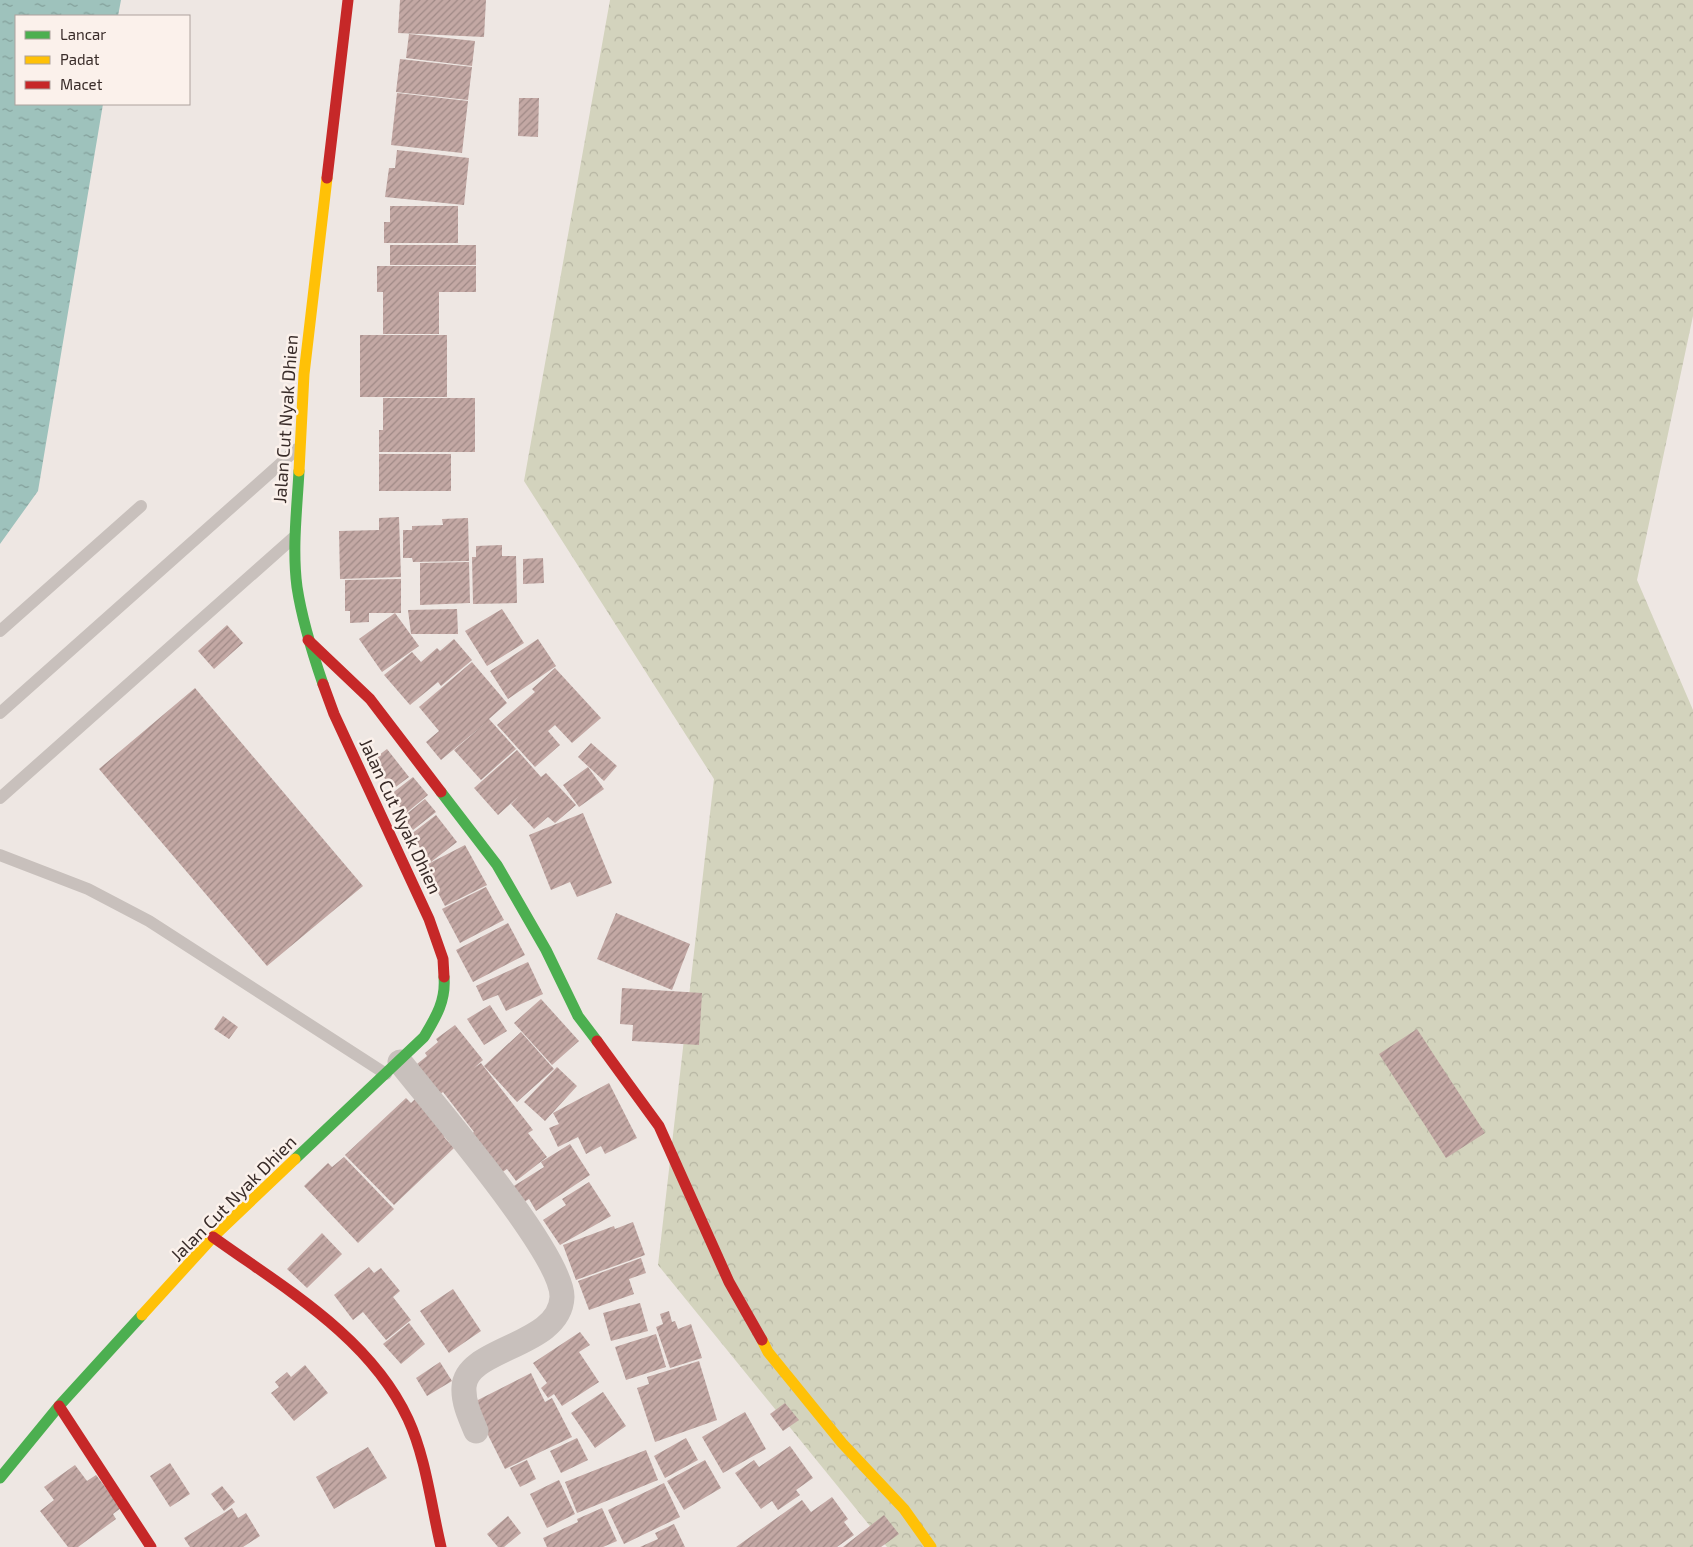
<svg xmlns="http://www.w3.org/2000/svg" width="1693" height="1547" font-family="'Exo 2',sans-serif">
	<defs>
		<pattern id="forest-crowns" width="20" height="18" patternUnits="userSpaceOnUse" patternTransform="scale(1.25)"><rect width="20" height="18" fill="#d3d3bd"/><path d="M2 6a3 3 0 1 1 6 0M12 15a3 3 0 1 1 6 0" fill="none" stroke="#b6b5a2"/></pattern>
		<pattern id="water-ripples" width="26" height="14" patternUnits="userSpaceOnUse" patternTransform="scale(1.25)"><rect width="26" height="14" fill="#9ec2bc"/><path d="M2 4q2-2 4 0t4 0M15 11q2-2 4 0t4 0" fill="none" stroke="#829e99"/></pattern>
		<pattern id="building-hatch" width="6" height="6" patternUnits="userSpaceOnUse" patternTransform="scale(1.25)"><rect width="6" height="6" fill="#c3a8a4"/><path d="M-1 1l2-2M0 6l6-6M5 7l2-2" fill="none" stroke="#9f8986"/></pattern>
	</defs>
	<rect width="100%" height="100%" fill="#eee7e3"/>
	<path fill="url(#forest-crowns)" d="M610,0h1083v316l-56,264 56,130v837h-806l-229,-282 56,-486 -190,-298z"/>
	<path fill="url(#water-ripples)" d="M0,0h121l-3,16h-102v88h87l-65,387 -38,53z"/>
	<path fill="url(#building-hatch)" d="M400,0h86l-2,37 -86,-4z
		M409,34l66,7 -3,25 -66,-8z
		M400,59l72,8 -4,33 -72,-8z
		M397,93l71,8 -6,52 -71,-8z
		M519,98h20l-1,39 -20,-1z
		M397,150l72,8 -5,47 -79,-8 4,-29h6z
		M390,206h68v37h-74v-21h6z
		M390,245h86v20h-86z
		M377,266h99v26h-37v42h-56v-42h-6z
		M360,335h87v62h-87z
		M383,398h92v54h-96v-22h4z
		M379,454h72v37h-72z
		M399,517l2,60 -61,2 -1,-48 40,-1v-12z
		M468,518l1,43 -56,1 -1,-4h-9v-28h9v-4l31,-1 -1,-6z
		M502,545v11h14l1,47 -44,1 -1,-47h4v-11z
		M543,558l1,25 -21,1v-25z
		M469,562l1,41 -50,2v-42z
		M401,579v34h-32v9l-19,1v-12h-5v-31z
		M457,609l1,25h-47l-3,-24z
		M502,609l22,34 -37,23 -22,-35z
		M395,613l24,33 -37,26 -23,-33z
		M227,625l16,18 -29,26 -16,-18z
		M454,639l18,21 -31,26 -3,-4 -28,23 -26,-30 28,-23 9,10 16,-14 3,3z
		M538,639l18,27 -48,33 -18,-28z
		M472,662l35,41 -18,16 27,30 -35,31 -27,-30 34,-29 -47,39 -15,-18 13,-11 -20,-24z
		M555,668l46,50 -29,25 -17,-18 -7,6 12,14 -25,22 -38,-42 38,-33 -3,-3z
		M195,688l168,198 -96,80 -168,-197z
		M591,743l26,23 -13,15 -26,-24z
		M387,749l22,28 -16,12 -22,-28z
		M517,750l24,27 5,-4 30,32 -21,18 -7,-6 -14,12 -23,-25 8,-8 -21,19 -24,-27z
		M588,767l16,22 -25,18 -16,-22z
		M413,777l15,18 -23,19 -15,-19z
		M425,799l11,13 -23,18 -10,-13z
		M583,813l29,70 -35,14 -7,-15 -19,8 -22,-55z
		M436,815l21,27 -26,20 -21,-27z
		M465,845l22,40 -42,21 -21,-40z
		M486,887l18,33 -44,23 -18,-34z
		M616,913l74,31 -18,46 -75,-31z
		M508,923l17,32 -52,27 -17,-32z
		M528,962l15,32 -37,17 -8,-16 -15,6 -7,-15z
		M622,988l80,5 -3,52 -67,-4 1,-16 -13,-1z
		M541,999l38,42 -27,24 -38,-42z
		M490,1005l17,26 -23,14 -17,-26z
		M223,1016l15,11 -9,12 -15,-10z
		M455,1025l28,35 -9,8 7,-5 52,67 -5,3 19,24 -31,24 -9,-12 -9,6 -30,-38 6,-5 -31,-40 -3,2 -23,-30 10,-8 -2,-3 13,-11 -2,-3z
		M1417,1029l68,104 -39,25 -67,-104z
		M521,1032l33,37 -37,33 -33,-36z
		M557,1067l20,19 -32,35 -21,-19z
		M609,1083l28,55 -32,16 -4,-8 -15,8 -8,-17 -20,10 -9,-19 10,-4 -6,-11z
		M417,1097l32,34 -5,6 10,11 -60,57 -49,-50 61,-57 5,5z
		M570,1144l20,31 -54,36 -7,-12 -10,6 -10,-16 35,-22 -3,-5z
		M344,1157l50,52 -36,34 -54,-57 24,-23 4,4z
		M589,1182l22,34 -51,29 -17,-25 23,-15 -4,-6z
		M633,1222l12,33 -69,25 -13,-35 51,-19 1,3z
		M322,1233l20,21 -35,34 -20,-19z
		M641,1258l5,15 -17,6 5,15 -45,16 -11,-29z
		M369,1267l5,6 7,-5 19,23 -7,6 18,23 -25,20 -23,-28 -10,8 -19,-25z
		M453,1289l28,42 -32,22 -29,-42z
		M640,1303l8,28 -37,10 -8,-28z
		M669,1311l3,11 3,-1 3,8 13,-5 11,34 -32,10 -14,-41 7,-3 -3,-10z
		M409,1323l16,21 -24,20 -18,-20z
		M580,1332l10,13 -11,7 20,30 -37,24 -8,-12 -6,4 -7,-10 6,-5 -14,-20z
		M656,1334l10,33 -40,13 -11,-33z
		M699,1361l18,59 -62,22 -18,-54 12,-4 -2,-7z
		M440,1362l12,19 -25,15 -11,-18z
		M305,1365l23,28 -34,28 -23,-28 8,-6 -4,-5 12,-10 4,5z
		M531,1373l14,29 7,-4 20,39 -67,32 -33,-66z
		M603,1392l23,34 -31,22 -24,-35z
		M785,1403l14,17 -16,11 -13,-17z
		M745,1412l21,37 -43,24 -21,-36z
		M577,1438l11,22 -27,13 -11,-22z
		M686,1438l12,22 -33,18 -11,-22z
		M790,1446l23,32 -17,12 4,5 -22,15 -6,-9 -11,8 -26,-36 19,-13 5,7z
		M368,1447l19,31 -53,31 -18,-32z
		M646,1450l12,30 -81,33 -12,-31z
		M527,1460l9,19 -16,8 -10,-19z
		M705,1460l16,28 -37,22 -17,-29z
		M170,1463l20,31 -20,13 -20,-31z
		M75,1465l12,16 9,-6 25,33 -8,6 3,5 -38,28h-10l-28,-36 14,-11 -10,-13z
		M559,1480l16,34 -28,14 -17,-34z
		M664,1483l16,34 -56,27 -16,-34z
		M222,1486l13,16 -11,9 -13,-17z
		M832,1497l16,22 -4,3 10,13 -17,12h-101l66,-47 9,12z
		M232,1508l6,10 8,-5 14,23 -17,11h-53l-6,-9z
		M602,1508l15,33 -14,6h-56l-4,-9 35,-16 -1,-3z
		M884,1515l15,19 -18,13h-38z
		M508,1516l13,17 -17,14h-6l-11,-13z
		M674,1524l11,23h-45l18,-8 -3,-6z"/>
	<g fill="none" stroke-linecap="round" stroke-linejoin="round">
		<path stroke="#c8c0bc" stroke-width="12" d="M0,631l141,-125
			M0,713l297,-264
			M0,798l293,-260
			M0,855l88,34 61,32 237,153"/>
		<path stroke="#c8c0bc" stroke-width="25" d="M400,1062c32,41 163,192 162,235 -2,50 -96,50 -98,90 -1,15 6,30 12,44"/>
		<path stroke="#4caf50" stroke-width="11" d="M299,471c-2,38 -7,78 -2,116 5,33 15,65 26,97
			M441,792l56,73 49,85 32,66 19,25
			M295,1159l129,-122c12,-20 22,-36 20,-60
			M0,1478l59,-72 83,-91"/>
		<path stroke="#ffc107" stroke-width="11" d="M299,471l5,-97 23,-196
			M142,1315l71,-78 82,-78
			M762,1340l6,12 74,91 62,66 27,38"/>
		<path stroke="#c62828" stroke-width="11" d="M327,178l21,-178
			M308,640l62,59 71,93
			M323,684l11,30 95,205 14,40 1,18
			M597,1041l62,85 70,156 33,58
			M213,1237c71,51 157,100 195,182 18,39 23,86 33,128
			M59,1406l92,141"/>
	</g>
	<g text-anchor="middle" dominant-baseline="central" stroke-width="5" stroke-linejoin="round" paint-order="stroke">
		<g font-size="18" fill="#392c29" stroke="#fbf1eb">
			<text transform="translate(285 419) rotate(-86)">Jalan Cut Nyak Dhien</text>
			<text transform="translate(401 816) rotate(65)">Jalan Cut Nyak Dhien</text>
			<text transform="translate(233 1198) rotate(-45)">Jalan Cut Nyak Dhien</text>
		</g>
	</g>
	<rect x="15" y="15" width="175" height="90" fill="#fbf1eb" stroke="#ada29d"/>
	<rect x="25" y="31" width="25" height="8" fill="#4caf50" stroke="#ada29d"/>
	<text x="60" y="40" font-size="15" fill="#392c29">Lancar</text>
	<rect x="25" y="56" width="25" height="8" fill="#ffc107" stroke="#ada29d"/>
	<text x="60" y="65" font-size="15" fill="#392c29">Padat</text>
	<rect x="25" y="81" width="25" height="8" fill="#c62828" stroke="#ada29d"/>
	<text x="60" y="90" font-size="15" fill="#392c29">Macet</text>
</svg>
